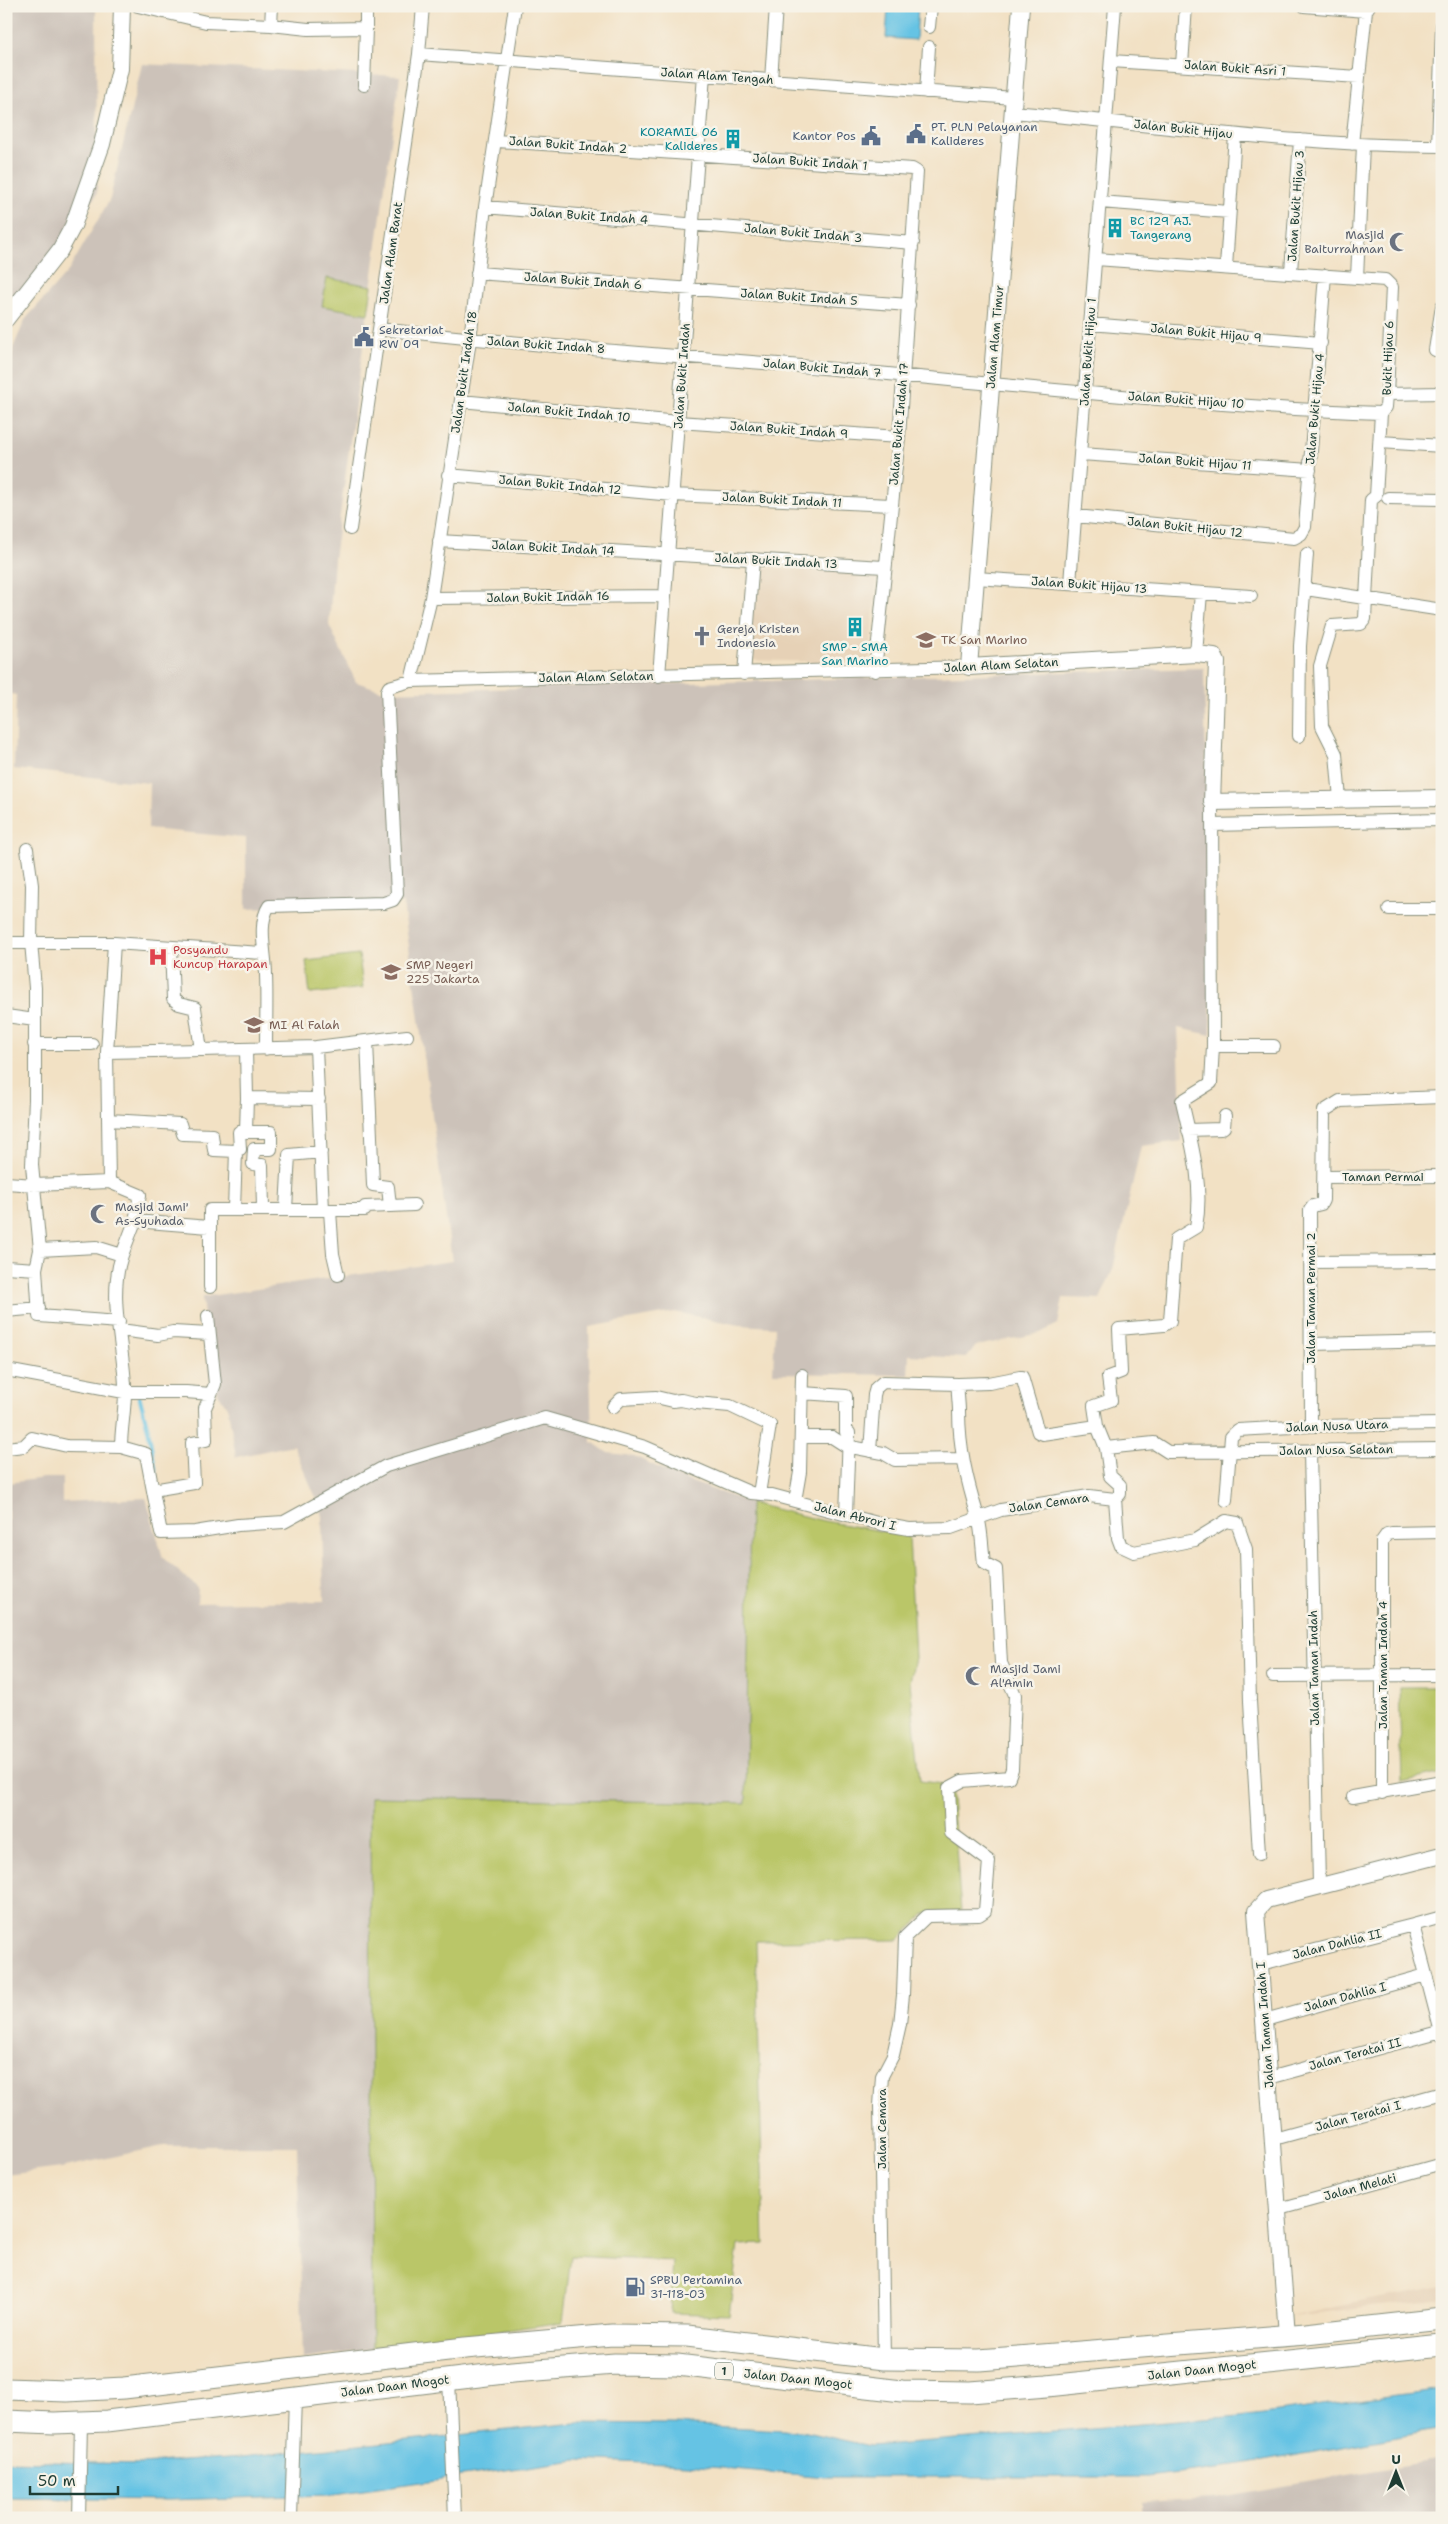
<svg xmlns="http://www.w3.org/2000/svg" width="1448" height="2524" font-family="'Shantell Sans',sans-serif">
	<rect width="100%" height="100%" fill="#f7f3e8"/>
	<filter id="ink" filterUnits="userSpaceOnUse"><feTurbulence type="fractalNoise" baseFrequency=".02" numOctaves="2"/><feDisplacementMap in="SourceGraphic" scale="10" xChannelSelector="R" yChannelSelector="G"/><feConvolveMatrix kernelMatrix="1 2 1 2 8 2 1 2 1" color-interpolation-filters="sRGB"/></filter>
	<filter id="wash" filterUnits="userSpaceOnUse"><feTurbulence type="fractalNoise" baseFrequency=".0096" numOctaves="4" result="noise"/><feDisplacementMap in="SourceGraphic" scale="20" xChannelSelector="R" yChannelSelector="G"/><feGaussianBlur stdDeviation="1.12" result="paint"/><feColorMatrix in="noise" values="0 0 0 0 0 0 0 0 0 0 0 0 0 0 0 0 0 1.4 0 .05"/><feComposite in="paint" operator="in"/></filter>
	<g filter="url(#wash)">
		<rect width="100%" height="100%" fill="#f2e1c4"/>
		<path fill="#e6d1b6" d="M753,567l124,7 -8,89 -125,-3z
			M1442,2286v13l-159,18z"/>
		<path fill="#ccc2b9" d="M6,6h90l1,187 -38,68 -44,47 -9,20z
			M142,64l258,12 -66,483 -5,66 27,57 31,10 817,-24 7,367 -33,-7 4,113 -41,5 -28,123 -13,30 -37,-1 -5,26 -18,9 -64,13 -10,12 -57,-3 -1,20 -135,-2 2,-46 -36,-2 -64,-13 -86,15 3,115 16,11 26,3 46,22 70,25 -4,300 -376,-5 2,551 -69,10 -6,-213h-134l-102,22 -55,7 2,-692 36,-5h18v24l84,-4 17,60 35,30 -1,15 127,-2 -2,-85 -4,-14 -25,-57 -57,12 -8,-48 -17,-27 -9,-85 250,-36 -49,-358 -157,6v-71l-98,-9 1,-46 -135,-14 2,-74 -10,-2v-287l7,-58 12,-28 44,-50 41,-71z
			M1442,2459v59h-300v-16l72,-4z"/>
		<path fill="#bac668" stroke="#6c824e" d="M327,278l45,8 -4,28 -46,-8z
			M359,955l4,33 -53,6 -4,-33z
			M750,1503l74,18 85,15 6,122 -5,24 10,99 31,4 10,126 -37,3 -25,26 -143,1 8,303 -26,1 -9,70 -59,-2 3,-52 -102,-5 -8,66 -191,27 -2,-552 376,6z
			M1399,1687h43v86l-40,9z"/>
		<path fill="#65c3e4" stroke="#42808c" d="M888,6h30l-2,34 -30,-2z
			M1442,2389v40l-201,36 -95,12h-321l-138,-12 -110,-5 -249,35 -159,5 -163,-2v-37l135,3 100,-7 335,-34 99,1 126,7 69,15 370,-30z"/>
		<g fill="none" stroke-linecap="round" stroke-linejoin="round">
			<path stroke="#65c3e4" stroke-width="4" d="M139,1395l9,34 8,44"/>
		</g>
	</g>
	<g filter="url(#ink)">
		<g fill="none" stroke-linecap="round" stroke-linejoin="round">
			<defs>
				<path id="minor" d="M138,6l68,16 65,3
					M272,6l-1,19 37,4 58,-1v-22
					M1304,6l62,5
					M929,27l2,-21
					M419,54l595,44
					M1111,61l248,16
					M1182,65l4,-59
					M771,80l5,-74
					M364,85l2,-57
					M926,92l3,-45
					M1013,112c143,13 285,34 429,34
					M497,141l415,28 5,3 -18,265 -24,234
					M1352,144l14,-133 3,-5
					M1438,146l4,-121
					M1100,202l129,10
					M485,207l428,36
					M1096,259l289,21 7,7 -5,107 -1,13 -5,6 -5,83 -5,4 -6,119 -4,5 -29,2 -12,40 2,60 14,28 4,45
					M1226,267l9,-132
					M1291,272l9,-132
					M477,273l432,32
					M1357,278l6,-133
					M1442,306l-7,44h7
					M1090,324l231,19
					M380,329c147,17 295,26 443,39 186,17 372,38 558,45
					M1387,394l55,-1
					M461,401l217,21 221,15
					M1380,442l62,4
					M1081,454l229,16
					M448,475l225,20 218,10
					M1388,498l54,1
					M1076,516l218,22 7,-4 4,-7 20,-252
					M350,529l69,-475 4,-48
					M439,541l445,26
					M976,578l275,18
					M1070,583l45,-577
					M1306,589l136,21
					M431,598l234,-2
					M1196,654l5,-61
					M744,674l9,-114
					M659,676l45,-601
					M411,681l20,-83 39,-258 15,-133 30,-201
					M1299,736l1,-90 7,-92
					M1212,825l230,-5
					M27,849l5,36 -1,57 4,46v111l-3,66 8,85 -4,19 3,47 80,6
					M1389,909h53
					M6,943h108l149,10
					M171,947l2,52 6,5 16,4 6,42 115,-3 91,-11
					M6,1016l29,4
					M34,1044h58
					M1213,1046h61
					M316,1047l7,163
					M246,1049l1,49
					M266,1049c0,-25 1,-50 0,-74 0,-21 -9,-51 3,-69l115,-3 9,-3 4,-6 -10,-203 2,-4 22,-6 558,-14
					M107,1052l94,-2
					M109,1120l71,4 3,10 29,1 2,15 22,1
					M1188,1130l33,-1 3,-2 1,-11
					M246,1131l1,-33 72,1
					M1324,1177l118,-1
					M109,1182l-2,-130 7,-109
					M6,1183l29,2 74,-3 31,13 -5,26 74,6
					M390,1206l24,-1
					M234,1209l2,-58 4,-2 -1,-17h32v17h-17l-1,15 9,1 1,44
					M286,1209l3,-54 32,-3
					M330,1211l3,43 5,21
					M40,1250l56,-3 26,8c-14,41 1,88 3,130 1,21 -4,42 -4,62
					M122,1255l13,-34
					M1310,1262l132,-1
					M6,1267l30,2
					M210,1287v-77h155v-3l25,-1 -2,-19 -15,-2 -6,-144
					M6,1311l33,-3
					M120,1330l38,5 15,-3 36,2
					M1311,1344l131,-3
					M6,1370l118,22h62l25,2 4,-10 -7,-68
					M802,1393l44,3v36l3,1 -3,82
					M613,1407l8,-8 35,-2 17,4 8,-1 15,3 34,3 40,19 -11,69
					M1097,1426l-3,-20 17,-6 -3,-23 13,-5 -2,-43 45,-4 6,-4 6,-82 20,-12c8,-41 -5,-86 -14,-126l29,-18 2,-37 -1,-244
					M1311,1426l-1,-216 3,-4 8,-2 2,-4 1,-89 16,-10 102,-4
					M802,1437h30l14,9 37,7 12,7 67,-1
					M6,1448l18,-2 8,-8 35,8 54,1 25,7 15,79 34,-1 43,-7 46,-3 102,-56 159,-48 100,29 106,46 21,2 109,29 28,5 42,-1 50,-18 88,-14 26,3 3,39 3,8 13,6 61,-12 31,-19 11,2 9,26 4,152 9,153
					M1106,1448l4,28 10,9v9l-5,5
					M870,1451l4,-56 2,-7 7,-6 75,2 31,-1 31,-6h2l16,55 4,2 55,-8 9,22 48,-5 14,9 274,-3
					M1310,1451l9,434
					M153,1490l41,-7 -2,-40 14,-3 -1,-32 6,-14
					M1226,1500l5,-63 7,-7 73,-4 131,-2
					M795,1501l5,-29 2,-97
					M1273,1676l169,-1
					M1382,1793v-252l5,-7 5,-1 50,-1
					M1353,1797l89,-16
					M1442,1917l-29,8 29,111
					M1261,1964l152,-39
					M1265,2020l161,-45
					M1269,2078l173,-47
					M1274,2139l168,-46
					M1279,2209l163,-45
					M884,2359l-4,-253 2,-30 11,-21 7,-31 3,-29 2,-58 22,-21 52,-1 6,-4 4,-50 -38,-28 -2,-45 13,-7 47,-4 3,-8 3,-74 -14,-32 -5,-94 -12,-6c-2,-15 -2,-32 -6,-46 -11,-36 -19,-69 -19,-106 0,-9 -2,-18 -1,-27
					M449,2379l6,139
					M79,2518l2,-95
					M291,2518l4,-120"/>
				<path id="tertiary" d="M1021,6l-52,661 227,-13 18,2 3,6 -5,140 230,-4
					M6,319l54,-69 13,-24 29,-82 18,-75 2,-63
					M1287,2335l-31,-424 10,-11 176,-45"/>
				<path id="trunk" d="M6,2389l61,2 57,-3 341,-40 147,-13 75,1 197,23 95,1 327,-26 136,-15
					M6,2421l48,2 53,-2 405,-49 103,-8 62,1 225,26 68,1 77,-6 395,-41"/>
			</defs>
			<use href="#minor" stroke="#888f7c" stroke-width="14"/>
			<use href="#tertiary" stroke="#888f7c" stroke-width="18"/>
			<use href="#trunk" stroke="#888f7c" stroke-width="23"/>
			<use href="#minor" stroke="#fff" stroke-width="12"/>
			<use href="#tertiary" stroke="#fff" stroke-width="16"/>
			<use href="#trunk" stroke="#fff" stroke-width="21"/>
		</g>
	</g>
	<defs>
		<symbol id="civic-bare" viewBox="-9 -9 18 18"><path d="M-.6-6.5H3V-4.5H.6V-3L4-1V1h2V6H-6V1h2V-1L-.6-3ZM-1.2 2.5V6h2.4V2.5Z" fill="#5c6f8a" stroke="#f7f3e8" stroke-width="2.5" paint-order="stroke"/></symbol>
		<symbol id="building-bare" viewBox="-9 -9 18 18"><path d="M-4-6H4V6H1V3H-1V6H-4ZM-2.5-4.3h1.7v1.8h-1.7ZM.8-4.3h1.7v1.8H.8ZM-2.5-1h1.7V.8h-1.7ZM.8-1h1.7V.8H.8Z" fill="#0f9aa8" stroke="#f7f3e8" stroke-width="2.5" paint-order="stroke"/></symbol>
		<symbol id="mosque-bare" viewBox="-9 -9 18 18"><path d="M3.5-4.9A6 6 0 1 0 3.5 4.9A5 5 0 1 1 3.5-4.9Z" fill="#6b7280" stroke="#f7f3e8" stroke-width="2.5" paint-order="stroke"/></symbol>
		<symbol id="church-bare" viewBox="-9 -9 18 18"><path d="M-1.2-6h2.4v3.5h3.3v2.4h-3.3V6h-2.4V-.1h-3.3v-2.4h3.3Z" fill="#6b7280" stroke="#f7f3e8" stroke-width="2.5" paint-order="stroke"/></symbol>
		<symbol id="school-bare" viewBox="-9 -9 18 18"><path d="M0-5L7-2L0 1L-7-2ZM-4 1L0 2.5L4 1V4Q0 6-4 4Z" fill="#8d6e63" stroke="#f7f3e8" stroke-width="2.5" paint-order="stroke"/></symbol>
		<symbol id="hospital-bare" viewBox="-9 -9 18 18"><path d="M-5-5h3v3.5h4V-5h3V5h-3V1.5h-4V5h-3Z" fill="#e0444e" stroke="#f7f3e8" stroke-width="2.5" paint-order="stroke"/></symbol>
		<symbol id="fuel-bare" viewBox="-9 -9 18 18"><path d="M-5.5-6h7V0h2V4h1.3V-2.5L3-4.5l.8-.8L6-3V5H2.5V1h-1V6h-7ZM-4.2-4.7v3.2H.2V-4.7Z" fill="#5c6f8a" stroke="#f7f3e8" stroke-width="2.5" paint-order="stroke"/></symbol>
	</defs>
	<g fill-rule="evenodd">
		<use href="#civic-bare" x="902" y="120" width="28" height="28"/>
		<use href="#civic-bare" x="857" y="122" width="28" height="28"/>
		<use href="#building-bare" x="719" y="125" width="28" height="28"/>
		<use href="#building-bare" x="1101" y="214" width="28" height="28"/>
		<use href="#mosque-bare" x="1385" y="228" width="28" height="28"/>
		<use href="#civic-bare" x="350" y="323" width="28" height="28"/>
		<use href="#building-bare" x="841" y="613" width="28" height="28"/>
		<use href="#church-bare" x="688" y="622" width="28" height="28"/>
		<use href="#school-bare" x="912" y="626" width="28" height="28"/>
		<use href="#hospital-bare" x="144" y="943" width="28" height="28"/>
		<use href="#school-bare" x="377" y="958" width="28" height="28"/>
		<use href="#school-bare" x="240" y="1011" width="28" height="28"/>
		<use href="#mosque-bare" x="86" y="1200" width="28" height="28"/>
		<use href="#mosque-bare" x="961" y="1662" width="28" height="28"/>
		<use href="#fuel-bare" x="621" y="2273" width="28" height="28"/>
	</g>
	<g text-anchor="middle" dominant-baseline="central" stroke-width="5" stroke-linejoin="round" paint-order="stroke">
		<rect fill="#f7f3e8" stroke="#60746a" stroke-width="1" x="715" y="2362.5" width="18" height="17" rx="4"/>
		<g font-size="11" font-weight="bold" fill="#1f3d34">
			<text x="724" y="2371">1</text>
		</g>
		<g font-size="12" fill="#1f3d34" stroke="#f7f3e8">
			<text transform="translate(1235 68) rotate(4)">Jalan Bukit Asri 1</text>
			<text transform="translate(717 76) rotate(4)">Jalan Alam Tengah</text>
			<text transform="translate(1183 129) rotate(6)">Jalan Bukit Hijau</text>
			<text transform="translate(568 145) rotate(4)">Jalan Bukit Indah 2</text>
			<text transform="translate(810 162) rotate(4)">Jalan Bukit Indah 1</text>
			<text transform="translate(1296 206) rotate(-86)">Jalan Bukit Hijau 3</text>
			<text transform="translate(589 216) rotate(4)">Jalan Bukit Indah 4</text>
			<text transform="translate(803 233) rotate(5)">Jalan Bukit Indah 3</text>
			<text transform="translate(391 253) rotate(-82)">Jalan Alam Barat</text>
			<text transform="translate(583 281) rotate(4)">Jalan Bukit Indah 6</text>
			<text transform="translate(799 297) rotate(4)">Jalan Bukit Indah 5</text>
			<text transform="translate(1206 333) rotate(5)">Jalan Bukit Hijau 9</text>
			<text transform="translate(995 337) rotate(-85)">Jalan Alam Timur</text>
			<text transform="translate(546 345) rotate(4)">Jalan Bukit Indah 8</text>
			<text transform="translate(1088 352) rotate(-86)">Jalan Bukit Hijau 1</text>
			<text transform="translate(1388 358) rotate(-88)">Bukit Hijau 6</text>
			<text transform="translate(822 368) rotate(5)">Jalan Bukit Indah 7</text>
			<text transform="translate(464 372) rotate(-82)">Jalan Bukit Indah 18</text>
			<text transform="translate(682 376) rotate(-86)">Jalan Bukit Indah</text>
			<text transform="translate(1186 400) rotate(4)">Jalan Bukit Hijau 10</text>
			<text transform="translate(1315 409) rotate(-85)">Jalan Bukit Hijau 4</text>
			<text transform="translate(569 412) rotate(5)">Jalan Bukit Indah 10</text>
			<text transform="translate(899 424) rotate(-85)">Jalan Bukit Indah 17</text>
			<text transform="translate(789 430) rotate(4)">Jalan Bukit Indah 9</text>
			<text transform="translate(1195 462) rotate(4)">Jalan Bukit Hijau 11</text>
			<text transform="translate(560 485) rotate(5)">Jalan Bukit Indah 12</text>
			<text transform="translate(782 500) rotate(3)">Jalan Bukit Indah 11</text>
			<text transform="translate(1185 527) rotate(6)">Jalan Bukit Hijau 12</text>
			<text transform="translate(553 548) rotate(3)">Jalan Bukit Indah 14</text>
			<text transform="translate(776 561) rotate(3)">Jalan Bukit Indah 13</text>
			<text transform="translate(1089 585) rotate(4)">Jalan Bukit Hijau 13</text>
			<text transform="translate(548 597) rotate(-1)">Jalan Bukit Indah 16</text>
			<text transform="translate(1001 665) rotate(-3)">Jalan Alam Selatan</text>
			<text transform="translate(596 677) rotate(-1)">Jalan Alam Selatan</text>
			<text x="1383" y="1177">Taman Permai</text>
			<text transform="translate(1311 1298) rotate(-90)">Jalan Taman Permai 2</text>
			<text transform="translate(1337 1426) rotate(-2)">Jalan Nusa Utara</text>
			<text transform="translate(1336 1450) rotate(-1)">Jalan Nusa Selatan</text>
			<text transform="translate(1049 1503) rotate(-8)">Jalan Cemara</text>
			<text transform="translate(855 1516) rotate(14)">Jalan Abrori I</text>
			<text transform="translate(1383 1665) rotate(-90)">Jalan Taman Indah 4</text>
			<text transform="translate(1314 1668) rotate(-91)">Jalan Taman Indah</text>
			<text transform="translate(1337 1944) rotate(-14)">Jalan Dahlia II</text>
			<text transform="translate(1345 1997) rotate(-15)">Jalan Dahlia I</text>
			<text transform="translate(1265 2025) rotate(-94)">Jalan Taman Indah I</text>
			<text transform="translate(1355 2054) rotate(-15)">Jalan Teratai II</text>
			<text transform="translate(1358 2116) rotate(-15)">Jalan Teratai I</text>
			<text transform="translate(882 2129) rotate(-90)">Jalan Cemara</text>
			<text transform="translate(1360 2187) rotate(-15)">Jalan Melati</text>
			<text transform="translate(1202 2370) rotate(-6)">Jalan Daan Mogot</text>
			<text transform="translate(798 2379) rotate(6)">Jalan Daan Mogot</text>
			<text transform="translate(395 2386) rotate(-7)">Jalan Daan Mogot</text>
		</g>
		<g font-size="12" fill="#4e5e75" stroke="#f7f3e8" text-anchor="start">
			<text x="931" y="127">PT. PLN Pelayanan<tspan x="931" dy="14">Kalideres</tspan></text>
			<text x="856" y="136" text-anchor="end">Kantor Pos</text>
			<text x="379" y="330">Sekretariat<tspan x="379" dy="14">RW 09</tspan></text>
			<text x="650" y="2280">SPBU Pertamina<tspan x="650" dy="14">31-118-03</tspan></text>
		</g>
		<g font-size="12" fill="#0d838f" stroke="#f7f3e8" text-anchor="end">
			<text x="718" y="132">KORAMIL 06<tspan x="718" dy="14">Kalideres</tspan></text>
			<text x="1130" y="221" text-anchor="start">BC 129 AJ.<tspan x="1130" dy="14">Tangerang</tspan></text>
			<text x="855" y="647" text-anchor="middle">SMP - SMA<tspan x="855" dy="14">San Marino</tspan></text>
		</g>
		<g font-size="12" fill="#5b616d" stroke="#f7f3e8" text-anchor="start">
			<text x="1384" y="235" text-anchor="end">Masjid<tspan x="1384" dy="14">Baiturrahman</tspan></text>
			<text x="717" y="629">Gereja Kristen<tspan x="717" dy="14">Indonesia</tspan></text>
			<text x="115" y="1207">Masjid Jami'<tspan x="115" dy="14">As-Syuhada</tspan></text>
			<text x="990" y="1669">Masjid Jami<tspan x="990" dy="14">Al'Amin</tspan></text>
		</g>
		<g font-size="12" fill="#785e54" stroke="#f7f3e8" text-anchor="start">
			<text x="941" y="640">TK San Marino</text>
			<text x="406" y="965">SMP Negeri<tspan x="406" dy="14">225 Jakarta</tspan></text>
			<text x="269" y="1025">MI Al Falah</text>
		</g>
		<g font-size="12" fill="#be3a42" stroke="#f7f3e8" text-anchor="start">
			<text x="173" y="950">Posyandu<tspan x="173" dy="14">Kuncup Harapan</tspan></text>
		</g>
	</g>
	<rect width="1448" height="2524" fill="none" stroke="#f7f3e8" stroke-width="25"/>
	<g transform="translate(1396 2472)" stroke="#f7f3e8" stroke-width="4" paint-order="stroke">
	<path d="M0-4L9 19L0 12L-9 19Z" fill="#1f3d34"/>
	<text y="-8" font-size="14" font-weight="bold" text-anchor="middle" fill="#1f3d34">U</text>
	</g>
	<path d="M30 2486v8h88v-8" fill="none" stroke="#1f3d34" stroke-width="2.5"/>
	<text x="38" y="2486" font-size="15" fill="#1f3d34" stroke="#f7f3e8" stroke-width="4" paint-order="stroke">50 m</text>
</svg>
